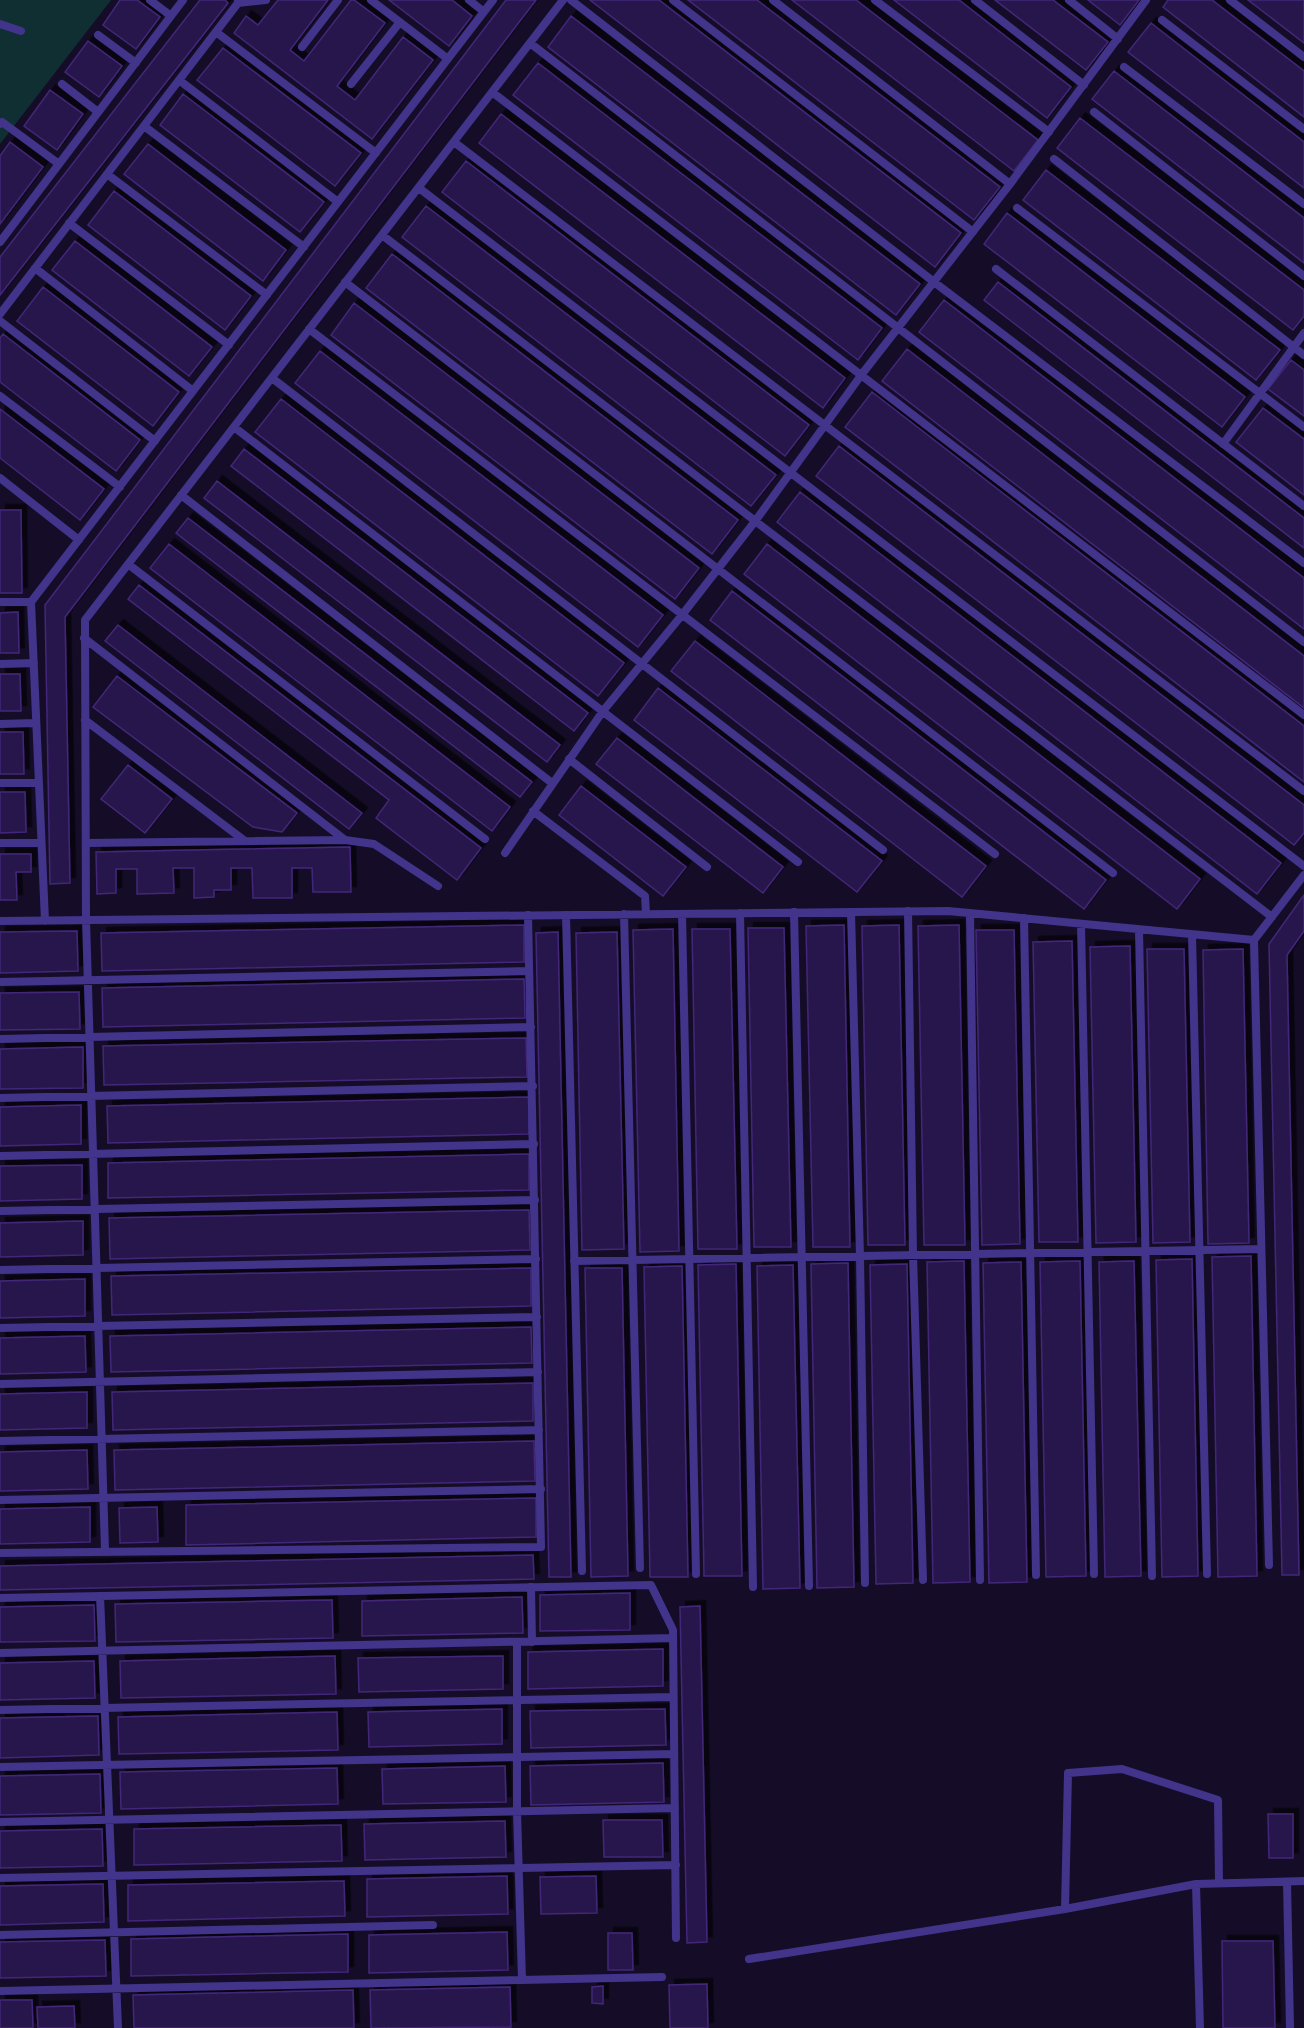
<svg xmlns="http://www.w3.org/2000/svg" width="1304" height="2028" font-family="'Open Sans',sans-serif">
	<defs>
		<filter id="shadow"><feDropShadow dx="5.5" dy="-5.5" stdDeviation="0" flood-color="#0009"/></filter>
	</defs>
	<rect width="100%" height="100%" fill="#150d28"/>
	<path fill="#0f2f33" d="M0,0h111l-111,144z"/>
	<path fill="#28174b" stroke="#422779" stroke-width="1.5" filter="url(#shadow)" d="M120,0h17l23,17 -24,32 -33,-24z
		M200,0h25l3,3 -228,292v-38z
		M278,0h50l-38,50 14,11 47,-61h3l31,23 -48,63 18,14 48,-63 30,23 -61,79 -138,-106 12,-17 12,9z
		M389,0h63l20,16 -23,30z
		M506,0h30l-471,617 5,266 -20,1 -5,-279z
		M590,0h69l302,233 -26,34z
		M688,0h69l243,187 -26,33z
		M792,0h64l182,140 -24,31z
		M894,0h65l112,87 -24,31z
		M995,0h58l55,42 -22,28z
		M1088,0h51l-19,25z
		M1168,0h44l92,71v46l-141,-110z
		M1248,0h56v43z
		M571,16l349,268 -24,31 -348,-268z
		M1151,23l153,119v46l-176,-136z
		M88,41l34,25 -23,31 -34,-25z
		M223,48l138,105 -26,33 -138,-106z
		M538,63l344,265 -24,32 -345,-265z
		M1114,71l190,147v45l-212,-164z
		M50,90l33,24 -26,36 -33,-24z
		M183,94l141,108 -24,30 -140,-107z
		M501,114l344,264 -22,30 -344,-265z
		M1080,118l224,172v26l-11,14 -236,-182z
		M10,142l33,25 -43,57v-68z
		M148,144l138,106 -23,31 -139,-107z
		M466,161l343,264 -24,31 -343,-264z
		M1046,170l234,180 -24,30 -233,-180z
		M114,191l137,105 -26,34 -137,-105z
		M426,206l350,269 -25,31 -349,-269z
		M1007,213l238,184 -23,30 -238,-183z
		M75,241l137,106 -23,29 -137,-106z
		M392,254l346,266 -26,34 -346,-266z
		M998,282l306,236v30l-320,-248z
		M43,287l136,105 -26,34 -136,-105z
		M944,300l360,278v51l-385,-297z
		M354,303l345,265 -24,31 -344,-264z
		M3,334l137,106 -24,31 -116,-89v-44z
		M907,349l397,307v52l-422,-327z
		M320,351l343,264 -25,32 -343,-264z
		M1291,360l13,10v46l-36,-27z
		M872,392l432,334v56l-459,-355z
		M281,399l343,264 -26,33 -343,-264z
		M1263,408l41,31v56l-68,-53z
		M0,409l104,80 -24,31 -80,-62z
		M839,446l465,359v28l-10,12 -478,-369z
		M244,449l344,264 -14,18 -343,-265z
		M217,481l343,264 -13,17 -343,-264z
		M800,492l481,371 -24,31 -480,-372z
		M0,510h21l1,83h-22z
		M188,518l344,264 -12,15 -344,-264z
		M169,544l341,263 -18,24 -342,-263z
		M767,544l433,335 -23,30 -433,-335z
		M139,585l342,263 -24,32 -81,-62 13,-18 -261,-201z
		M732,591l374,289 -22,29 -374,-289z
		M18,612l1,41h-19v-40z
		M118,625l244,188 -13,16 -244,-188z
		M695,641l291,225 -24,31 -291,-226z
		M0,674h20l1,37h-21z
		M117,676l180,137 -15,19 -29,-5 -160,-120z
		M658,688l224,173 -25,31 -223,-172z
		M0,732h23l1,42h-24z
		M617,738l166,129 -20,26 -167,-129z
		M128,765l44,34 -27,34 -44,-34z
		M581,786l105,81 -23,29 -104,-81z
		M0,792h25l1,40 -26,1z
		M350,847l1,45h-38l-1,-24h-20v30h-39l-1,-30h-21v22h-17v7l-20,1v-30h-21l1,25 -37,1v-25h-21v24l-19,1 -1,-42z
		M0,854h31v18h-15l1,28h-17z
		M1304,895v36l-17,24 12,620h-17l-13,-631z
		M524,925v37l-422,9 -1,-38z
		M844,925l6,322h-37l-7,-321z
		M899,925l6,320h-37l-6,-319z
		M959,925l6,320h-41l-6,-319z
		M748,928h36l7,319h-37z
		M673,929l6,322 -39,1 -7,-322z
		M692,929h38l7,320h-39z
		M976,930h38l6,314 -38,1z
		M77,931l1,40 -78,2v-41z
		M558,932l13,645h-22l-13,-644z
		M617,932l7,317 -42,1 -6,-317z
		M1072,941l6,301h-39l-6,-300z
		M1130,946l6,296 -40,1 -6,-296z
		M1147,949h37l6,293 -37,1z
		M1243,949l6,294 -41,1 -5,-294z
		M524,979l1,39 -422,9 -1,-39z
		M79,992l1,37 -80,1v-37z
		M526,1038l1,39 -423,8 -1,-39z
		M83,1047v41l-83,1v-40z
		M529,1097v37l-421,9 -1,-37z
		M81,1105v39l-81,2v-39z
		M529,1154v36l-421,8v-35z
		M82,1165v34l-82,2v-35z
		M529,1210l1,40 -420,9 -1,-41z
		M83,1221v34l-83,2v-34z
		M1251,1256l6,320 -39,1 -6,-320z
		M1192,1259l6,317 -36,1 -6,-317z
		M964,1261l6,321 -37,1 -6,-321z
		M1080,1261l6,315 -40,1 -6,-315z
		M1134,1261l7,315 -36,1 -6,-315z
		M1021,1262l6,320 -38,1 -6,-320z
		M848,1263l6,324 -37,1 -6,-324z
		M736,1264l6,312h-38l-6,-311z
		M907,1264l6,319 -37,1 -6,-319z
		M793,1265l7,323 -37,1 -6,-323z
		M682,1266l6,311h-38l-6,-310z
		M531,1268v38l-419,9 -1,-39z
		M585,1268h37l6,308 -37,1z
		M85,1279v37l-85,2v-37z
		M531,1327l1,36 -421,9 -1,-36z
		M85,1336l1,36 -86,2v-36z
		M533,1383v38l-420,9 -1,-38z
		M87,1392v36l-87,2v-36z
		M534,1441l1,40 -420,9 -1,-40z
		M87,1450l1,39 -88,2v-39z
		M536,1498v39l-350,8v-40z
		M90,1507v35l-90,2v-35z
		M157,1507l1,35 -38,1 -1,-35z
		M533,1555l1,24 -534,11v-24z
		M630,1593v37l-90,1v-36z
		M522,1597l1,36 -161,3v-35z
		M332,1600l1,38 -217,4 -1,-38z
		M94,1605l1,36 -95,1v-35z
		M700,1606l7,336 -20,1 -7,-336z
		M663,1649v37l-135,3v-37z
		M335,1656l1,38 -215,4 -1,-37z
		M503,1656v33l-144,3 -1,-34z
		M94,1661l1,37 -95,2v-37z
		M502,1709v35l-133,3 -1,-35z
		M665,1709l1,36 -135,3 -1,-37z
		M337,1712l1,38 -219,4 -1,-37z
		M98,1716l1,39 -99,3v-40z
		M663,1763l1,39 -133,3 -1,-39z
		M505,1766l1,36 -123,2 -1,-35z
		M337,1768l1,36 -217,5 -1,-37z
		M100,1774l1,39 -101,2v-39z
		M1268,1814h25v44h-24z
		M603,1820h59l1,37h-59z
		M505,1821l1,36 -141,3 -1,-36z
		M341,1825l1,36 -208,4v-36z
		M102,1829l1,37 -103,2v-37z
		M507,1876l1,38 -141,3v-38z
		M596,1876l1,37 -56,1 -1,-37z
		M344,1881l1,35 -217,5v-36z
		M103,1884l1,38 -104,3v-39z
		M507,1932l1,38 -139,3v-38z
		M608,1933h24l1,37h-25z
		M348,1934v38l-217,4v-37z
		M105,1940l1,36 -106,2v-36z
		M1222,1941h51l2,87h-52z
		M707,1984l1,44h-38l-1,-43z
		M603,1986v18l-11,-1v-16z
		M510,1987l1,40 -140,1 -1,-38z
		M353,1990l1,38h-220l-1,-33z
		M0,2000h32l1,28h-33z
		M74,2006l1,22h-37l-1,-21z"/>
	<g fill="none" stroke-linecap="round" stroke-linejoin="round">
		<path stroke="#42348b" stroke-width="8" d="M150,0l21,16
			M371,0l77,59
			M469,0l15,12
			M571,0l363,282 370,281
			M673,0l300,232
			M773,0l237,184
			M875,0l174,132
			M975,0l109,85
			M1069,0l49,39
			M1230,0l74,57
			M238,3l28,-3
			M1162,20l142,109
			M0,24l21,7
			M216,32l160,121
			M98,35l38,28
			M530,43l774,599
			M302,47l36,-47
			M1124,67l180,137
			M179,80l159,122
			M62,84l36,28
			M351,84l49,-62
			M492,92l812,623
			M1094,112l210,164
			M0,124l2,-2 57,42
			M144,126l160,121
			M454,142l850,649
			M1054,159l250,196
			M107,174l160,121
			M419,188l885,678
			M1017,208l287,219
			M69,223l160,122
			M382,235l890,682
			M0,242l183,-242
			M35,268l158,123
			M996,269l308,237
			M345,282l768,591
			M0,314l238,-311v-3
			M0,321l155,120
			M309,329l686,525
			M272,378l611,472
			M0,396l120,91
			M234,427l564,435
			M1223,444l81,-111
			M0,478l79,62
			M181,495l371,288
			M128,564l357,275
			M0,602h31
			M84,638l261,202 -259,3
			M0,664l34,-1
			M85,720l160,121
			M0,724l36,-1
			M569,759l138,108
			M0,783h39
			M533,811l112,85 1,18
			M345,840l29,4 64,42
			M0,843h41
			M505,853l98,-142 79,-96 74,-95 106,-146 148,-190 136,-184
			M908,911l5,344 10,325
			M794,912l15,674
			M851,912l9,344 5,327
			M740,913l13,674
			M970,913l10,667
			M624,914l16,654
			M682,914l14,660
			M566,915l16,656
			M1024,918l12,657
			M0,921l948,-10 306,29 15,625
			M45,921l-14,-319 462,-602
			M1081,924l13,650
			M1139,930l13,646
			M1192,935l15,639
			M1254,940l50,-65
			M0,982l529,-11
			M0,1039l531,-12
			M0,1098l533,-12
			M0,1156l534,-12
			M0,1211l535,-11
			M574,1261l687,-12
			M0,1270l536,-11
			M0,1328l537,-11
			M0,1384l538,-12
			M0,1441l539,-11
			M0,1500l541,-11
			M105,1551l-19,-631 -1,-300 478,-620
			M0,1553l541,-6 -13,-632
			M531,1587l1,55
			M100,1596l18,432
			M0,1598l651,-13 22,45 3,308
			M517,1642v169l5,169
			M0,1653l673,-15
			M0,1710l673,-13
			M0,1767l674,-13
			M0,1822l675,-14
			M0,1878l676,-13
			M1287,1882l3,146
			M1196,1884l4,144
			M1065,1909l3,-136 54,-4 96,31 1,83
			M0,1935l433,-10
			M749,1959l316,-50 131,-25 108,-3
			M0,1991l662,-14"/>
	</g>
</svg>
